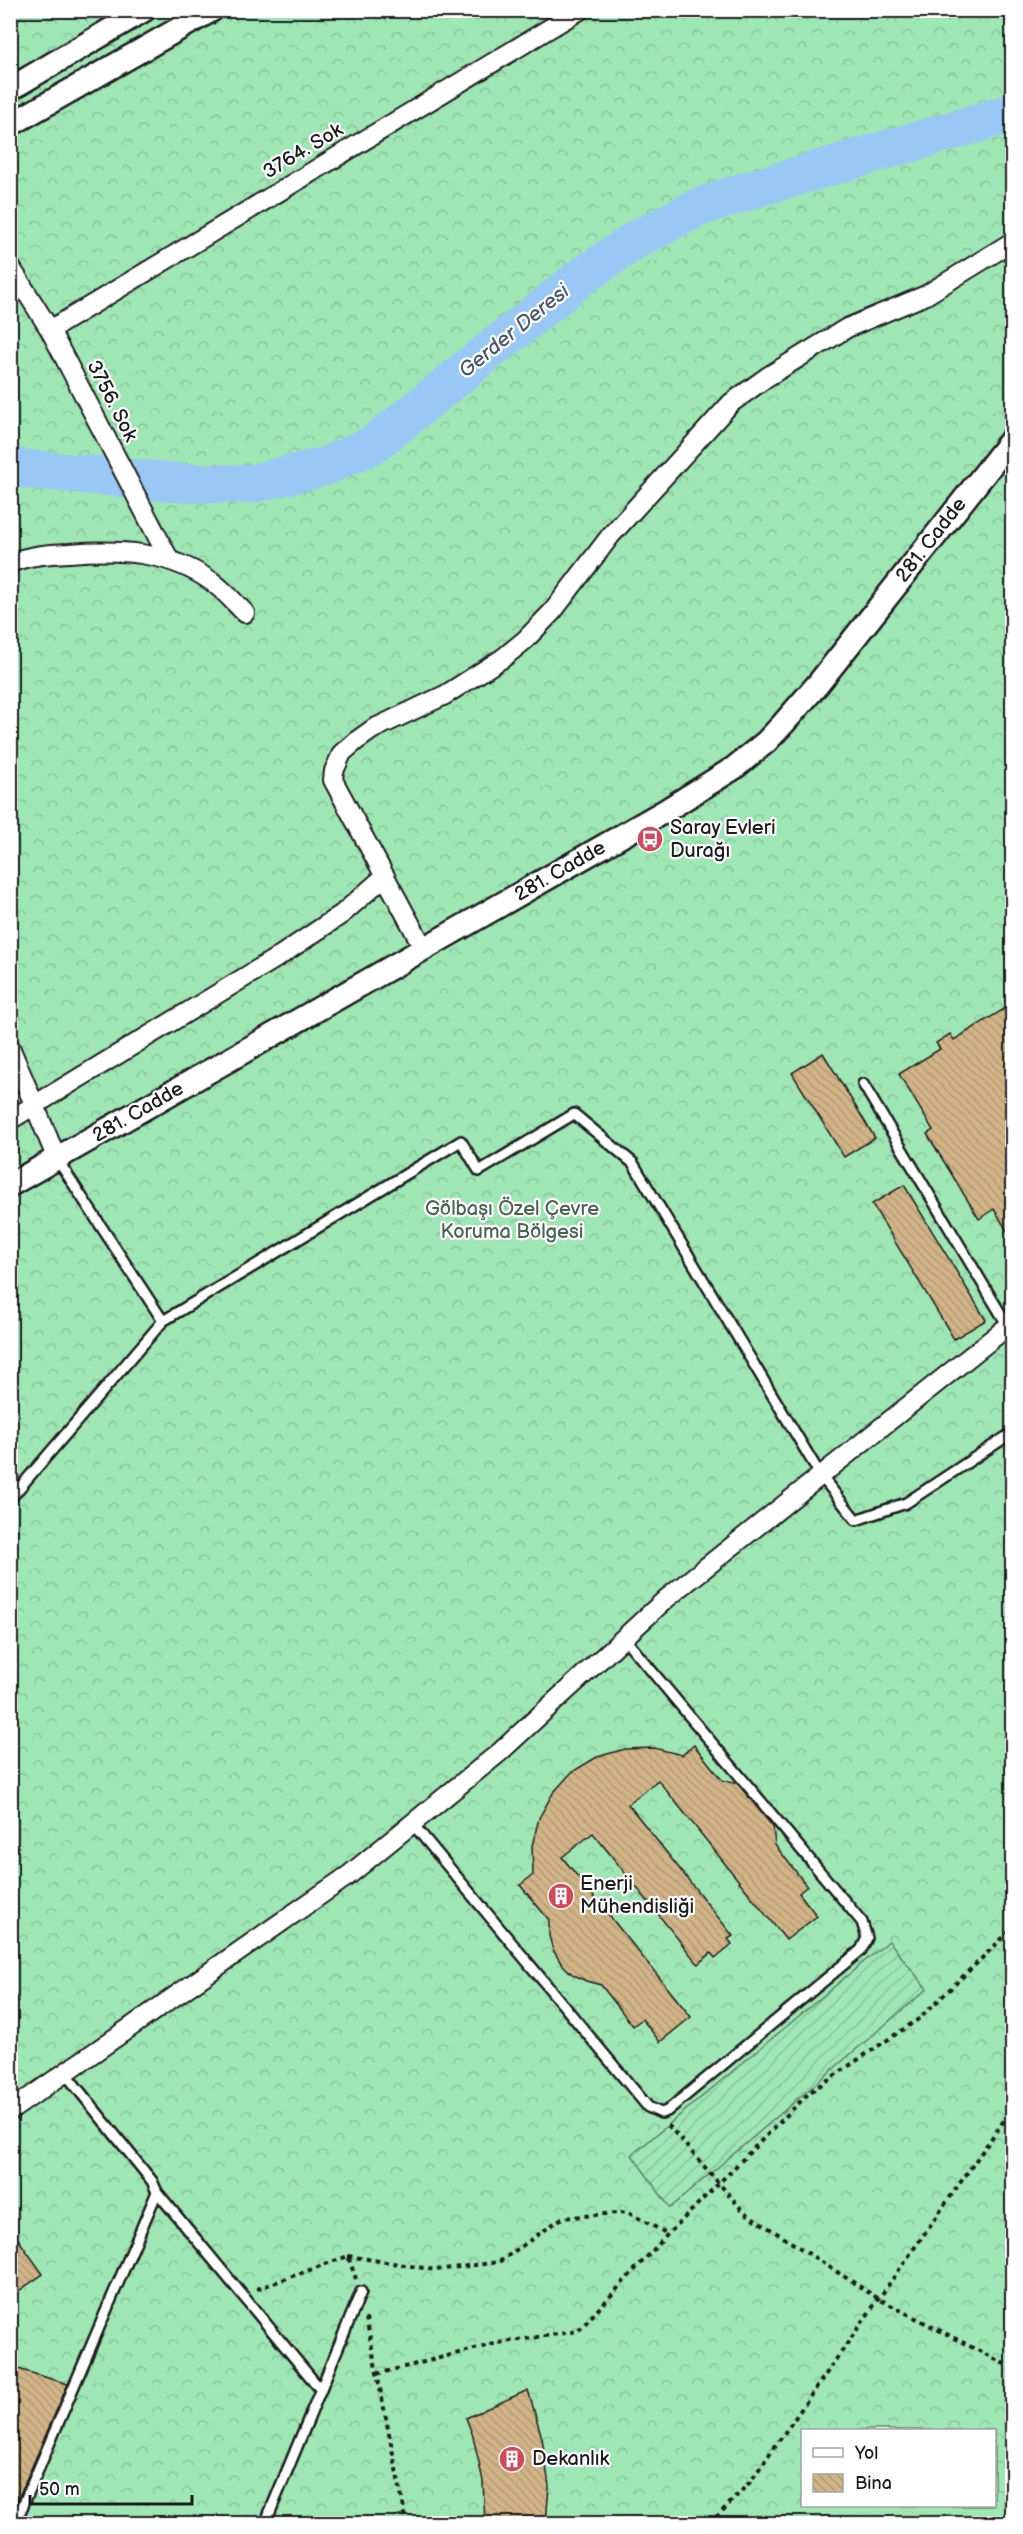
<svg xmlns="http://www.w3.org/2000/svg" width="1023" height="2534" font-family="'Balsamiq Sans',sans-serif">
	<defs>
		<pattern id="forest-crowns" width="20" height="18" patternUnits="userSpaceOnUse" patternTransform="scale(1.5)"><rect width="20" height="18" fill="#9ee6b4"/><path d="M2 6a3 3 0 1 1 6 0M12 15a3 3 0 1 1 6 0" fill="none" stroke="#88c59a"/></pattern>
		<pattern id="garden-furrows" width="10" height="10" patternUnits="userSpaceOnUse" patternTransform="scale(1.5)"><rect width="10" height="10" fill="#9ee6b4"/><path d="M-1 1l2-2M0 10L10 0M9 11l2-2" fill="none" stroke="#88c59a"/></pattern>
		<pattern id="building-back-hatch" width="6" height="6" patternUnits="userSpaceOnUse" patternTransform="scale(1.5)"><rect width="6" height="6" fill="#d1b486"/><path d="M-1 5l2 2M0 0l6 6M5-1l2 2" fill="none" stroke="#b39a73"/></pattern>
	</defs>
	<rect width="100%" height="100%" fill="#f6f0e7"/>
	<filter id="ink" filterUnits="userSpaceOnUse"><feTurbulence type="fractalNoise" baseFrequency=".0167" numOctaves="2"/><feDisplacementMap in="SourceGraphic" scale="12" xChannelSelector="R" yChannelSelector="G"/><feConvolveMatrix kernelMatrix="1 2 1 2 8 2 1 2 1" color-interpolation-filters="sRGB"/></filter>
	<g filter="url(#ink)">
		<path fill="url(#forest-crowns)" stroke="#5d8168" stroke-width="1.5" fill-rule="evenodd" d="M11,11h1001v2512l-1001,1zM802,2430h192v76h-192z"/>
		<path fill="url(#garden-furrows)" stroke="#5d8168" stroke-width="1.5" d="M889,1941l38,48 -257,219 -38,-53z"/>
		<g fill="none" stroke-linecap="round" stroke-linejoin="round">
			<path stroke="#9ac8f5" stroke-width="39" d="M10,468l174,15 66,1 76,-18 48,-22 206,-166 57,-39 60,-31 53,-18 262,-77"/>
		</g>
		<path fill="url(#building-back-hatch)" stroke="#1c1c1c" stroke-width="1.5" d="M1012,1004v235l-18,-30 -15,10 -52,-85 6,-4 -34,-56 41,-25 -4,-6 14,-9 4,6z
			M823,1053l52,85 -31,19 -52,-84z
			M904,1185l82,135 -32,19 -82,-135z
			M694,1745l28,35 16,4 35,43 2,18 32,41 -8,7 18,23 -31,24 -128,-160 -30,24 105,132 -5,3 4,5 -17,14 -4,-5 -13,11 -105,-131 -31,24 129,160 -31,25 -18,-23 -9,7 -32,-41 -15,-4 -14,-7 -11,-11 -8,-13 -4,-14v-16l-29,-35 13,-10 -1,-29 7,-28 14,-25 19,-21 25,-15 28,-8 29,-1 28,7z
			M10,2228l33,46 -33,23z
			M15,2368l53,16 -58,133v-134z
			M528,2390l14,48 7,48 -3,37h-61l-2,-42 -10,-45 -7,-18z"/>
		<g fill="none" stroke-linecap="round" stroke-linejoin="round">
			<defs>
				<path id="service" d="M863,1084l145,242
					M57,1159l106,162
					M10,1499l153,-178 298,-180 18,30 95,-57 59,49 188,313 35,44 50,-17 106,-70
					M412,1823l236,284 13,6 6,-2 194,-161 6,-12 -5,-16 -238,-284
					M157,2192l164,198
					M15,2524l142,-332 -5,-11 -87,-108
					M265,2524l96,-232"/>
				<path id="minor" d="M10,266l40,64 119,229
					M50,330l530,-320
					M10,563c20,-8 39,-9 59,-10 51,-4 99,-2 142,28 12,8 23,21 34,32
					M424,949l-91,-169 1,-9 8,-18 14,-12 17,-12 72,-34 58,-37 22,-18 28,-29 58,-76 120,-132 36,-26 80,-49 79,-33 86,-53
					M10,1047l47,112
					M10,1120l268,-163 64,-43 43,-38
					M10,2111l339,-236 151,-123 166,-153 346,-276"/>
				<path id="tertiary" d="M10,89l134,-79
					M10,125l202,-115
					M10,1185l655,-374 69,-43 32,-26 17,-18 35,-40 194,-245"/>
			</defs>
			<use href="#service" stroke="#1c1c1c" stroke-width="14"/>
			<use href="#minor" stroke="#1c1c1c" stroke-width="22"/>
			<use href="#tertiary" stroke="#1c1c1c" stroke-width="27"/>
			<path stroke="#1c1c1c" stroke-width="4" stroke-dasharray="4.5 4.5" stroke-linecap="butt" d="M668,2125l76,87 135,87 133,69
				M348,2256l88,14 63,-8 63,-44 65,-6 41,22
				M257,2289l91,-33 8,23
				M366,2318l41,206
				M377,2374l121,-31 80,-12 90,-97 142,-142 110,-74 92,-89
				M710,2524l40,-42 262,-373"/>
			<use href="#service" stroke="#fff" stroke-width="9"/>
			<use href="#minor" stroke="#fff" stroke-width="18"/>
			<use href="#tertiary" stroke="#fff" stroke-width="22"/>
		</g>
	</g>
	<defs>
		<symbol id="bus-disc" viewBox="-11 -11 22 22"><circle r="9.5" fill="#d1495b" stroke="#fff"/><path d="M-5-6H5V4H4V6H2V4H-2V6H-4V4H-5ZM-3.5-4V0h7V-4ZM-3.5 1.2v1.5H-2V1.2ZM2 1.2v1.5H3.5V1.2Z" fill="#fff"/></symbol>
		<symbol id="building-disc" viewBox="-11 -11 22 22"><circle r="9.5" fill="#d1495b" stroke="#fff"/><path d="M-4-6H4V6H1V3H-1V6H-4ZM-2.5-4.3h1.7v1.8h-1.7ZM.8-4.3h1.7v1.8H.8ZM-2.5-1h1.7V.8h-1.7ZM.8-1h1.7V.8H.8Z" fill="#fff"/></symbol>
	</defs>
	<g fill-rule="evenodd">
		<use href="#bus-disc" x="635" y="824" width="30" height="30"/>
		<use href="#building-disc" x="546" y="1881" width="30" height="30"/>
		<use href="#building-disc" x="497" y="2444" width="30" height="30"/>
	</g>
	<g text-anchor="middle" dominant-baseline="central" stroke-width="4.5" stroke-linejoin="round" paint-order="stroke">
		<g font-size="20" fill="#1c1c1c" stroke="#fff">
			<text transform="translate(303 151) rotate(-31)">3764. Sok</text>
			<text transform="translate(112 401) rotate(63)">3756. Sok</text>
			<text transform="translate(931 540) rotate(-52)">281. Cadde</text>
			<text transform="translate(560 871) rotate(-30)">281. Cadde</text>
			<text transform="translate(138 1112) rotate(-30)">281. Cadde</text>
		</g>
		<g font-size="20" fill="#1c1c1c" stroke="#fff" text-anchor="start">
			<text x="670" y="828">Saray Evleri<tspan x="670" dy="23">Durağı</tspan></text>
			<text x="580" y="1884">Enerji<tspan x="580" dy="23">Mühendisliği</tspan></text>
			<text x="532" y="2459">Dekanlık</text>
		</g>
		<g font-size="20" fill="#4a6351" stroke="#fff">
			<text x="512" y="1209">Gölbaşı Özel Çevre<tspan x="512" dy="23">Koruma Bölgesi</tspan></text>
		</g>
		<g font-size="21" font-style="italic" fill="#485868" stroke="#fff">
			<text transform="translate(514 331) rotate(-39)">Gerder Deresi</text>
		</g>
	</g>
	<rect width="1023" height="2534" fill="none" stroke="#fff" stroke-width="36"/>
	<rect x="18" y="18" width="987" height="2498" fill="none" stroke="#1c1c1c" stroke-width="2" filter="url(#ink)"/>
	<rect x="801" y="2429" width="195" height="78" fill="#ffffff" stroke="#a4a4a4" stroke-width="1.5"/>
	<rect x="813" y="2448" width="30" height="9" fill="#ffffff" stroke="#a4a4a4" stroke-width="1.5"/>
	<text x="855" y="2459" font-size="18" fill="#1c1c1c">Yol</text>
	<rect x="813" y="2474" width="30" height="18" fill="url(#building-back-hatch)" stroke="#a4a4a4" stroke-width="1.5"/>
	<text x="855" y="2489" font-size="18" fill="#1c1c1c">Bina</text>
	<path d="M30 2495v9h162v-9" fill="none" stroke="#1c1c1c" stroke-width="3"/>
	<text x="39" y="2495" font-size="18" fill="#1c1c1c" stroke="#ffffff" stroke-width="4.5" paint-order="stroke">50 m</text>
</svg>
